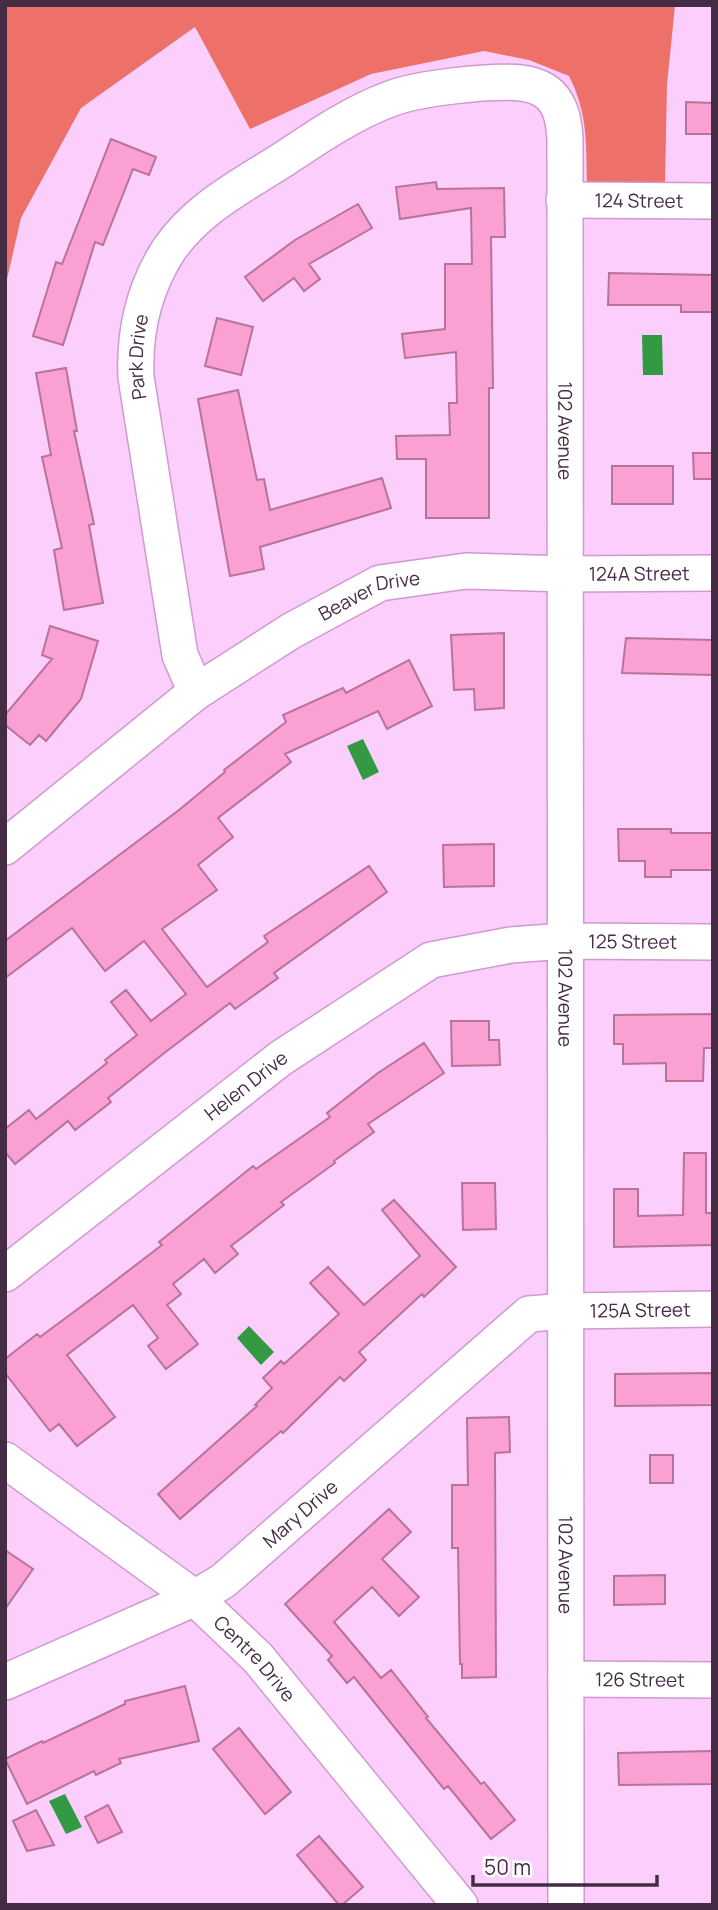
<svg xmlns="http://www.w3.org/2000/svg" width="718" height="1910" font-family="Manrope,sans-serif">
	<rect width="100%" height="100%" fill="#fccefc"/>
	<path fill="#ed7168" d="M5,5h670l-8,80 -2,99 -78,-1c-1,-41 1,-69 -18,-107l-40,-16 -45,-9 -113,23 -121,55 -55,-102 -114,81 -60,110 -16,70z"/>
	<path fill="#339a43" d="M642,335h20l1,40h-20z
		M363,739l16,33 -16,8 -16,-34z
		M249,1326l25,26 -13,13 -24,-27z
		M65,1794l17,33 -16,7 -17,-33z"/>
	<path fill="#fba0d2" stroke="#b87399" stroke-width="2" d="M686,102l27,1v31h-27z
		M111,139l45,18 -7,18 -16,-6 -30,76 -8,-3 -32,103 -30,-9 23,-74 6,2z
		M436,182l1,7 67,-1 1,49h-14l2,151h-4v130h-63v-59h-29l-1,-23 54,-1 -1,-32h8l-1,-51 -51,6 -3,-24 43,-5v-65h27l-1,-56 -71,11 -4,-32z
		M358,204l14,24 -63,36 11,15 -16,12 -10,-13 -31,23 -18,-24 50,-37z
		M609,273l104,2v37h-32v-7h-73z
		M217,318l36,9 -12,48 -36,-9z
		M66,368l11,63h-3l20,93 -5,1 14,78 -39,7 -10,-60 8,-2 -20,-91 9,-2 -15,-82z
		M238,390l19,90 7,-1 6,31 112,-32 9,30 -131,39 4,22 -34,7 -32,-177z
		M693,453h20v26h-19z
		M612,466h61v38h-61z
		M50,626l48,15 -17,58 -35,42 -7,-6 -9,10 -25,-20v-10l47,-56 -10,-4z
		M504,633v75l-29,2 -1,-21 -20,1 -3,-55z
		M626,638l87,2v35l-91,-2z
		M409,660l23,46 -45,23 -9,-18 -93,43 6,8 -73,56 15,19 -35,28 19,25 -55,39 45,58 61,-45 -4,-6 105,-70 18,26 -113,81 4,5 -43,31 -5,-6 -67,51 -55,44 3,4 -36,28 -7,-9 -53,43 -10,-12v-23l24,-19 7,9 71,-56 -2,-3 32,-25 -26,-33 15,-12 25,31 35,-27 -42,-53 -39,30 -33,-43 -67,50v-37l174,-131 46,-38 -1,-2 62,-48 -3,-7 60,-27 3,5z
		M618,829h53v4h42v37h-42v7h-26v-16h-26z
		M494,844v42l-50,1 -1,-42z
		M713,1014v34h-9l-1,33h-37v-18l-43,1v-20h-9v-29z
		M451,1021h38v19h10l1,25 -48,1z
		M424,1043l20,30 -76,51 6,8 -40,29 1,2 -54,39 3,3 -53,41 7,8 -23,19 -11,-14 -31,25 8,10 -14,11 31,39 -32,25 -18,-23 10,-8 -25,-33 -66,50 48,62 -38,29 -18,-22 -9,7 -45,-58v-14l32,-25 3,3 58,-43 64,-49 -3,-3 94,-76 3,3 74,-52 -3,-4 51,-40z
		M684,1153h22v60h7v32l-99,2v-58h24v27l45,-1z
		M462,1183h33l1,46 -33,1z
		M394,1200l62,67 -32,30 -2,-3 -63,58 7,8 -22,21 -4,-4 -57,56 -2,-2 -101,88 -22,-25 99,-88 -2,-1 17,-17 -9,-10 18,-17 3,3 55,-50 -29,-31 18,-16 36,38 56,-49 -38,-46z
		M713,1373v32l-98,1v-32z
		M509,1417l1,35 -15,1 1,224 -34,1v-14h-2l-2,-116h-6v-63h16l-1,-67z
		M650,1455h23v28h-23z
		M389,1509l22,23 -29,27 37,38 -20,19 -27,-29 -38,35 47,56 10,-8 37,47 -2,1 55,66 3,-2 31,38 -24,19 -43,-53 -4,3 -90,-112 -7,6 -19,-23 4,-4 -47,-52z
		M5,1550l28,19 -28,40z
		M665,1575v29l-51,1v-29z
		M185,1686l14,55 -80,18 2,4 -25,12 -2,-4 -67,33 -22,-45 37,-18 1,2 82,-39v-3z
		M239,1728l52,64 -26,22 -52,-65z
		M713,1751v33l-94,1 -1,-32z
		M108,1805l14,27 -24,11 -13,-26z
		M36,1810l18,35 -27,6 -14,-30z
		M319,1836l44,51 -21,18h-3l-42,-50z"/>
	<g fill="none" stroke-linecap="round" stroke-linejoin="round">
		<defs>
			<g id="minor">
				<path id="s1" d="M564,200l149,1"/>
				<path id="s2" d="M196,692l95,-61 89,-48 86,-12 99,3 148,-1"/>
				<path id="s3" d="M5,847l191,-155 -16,-37 -44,-278c-2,-44 8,-88 32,-126 28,-42 75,-66 116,-92 33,-22 68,-46 106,-60 28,-11 101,-19 131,-16 10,1 22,5 29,12 12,12 14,28 15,44l1,1766"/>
				<path id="s4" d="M5,1274l276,-216 150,-98 80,-15 54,-4 148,1"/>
				<path id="s5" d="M5,1460l190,138 63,60 202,247"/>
				<path id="s6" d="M566,1679l147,1"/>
				<path id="s7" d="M5,1682l190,-84 28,-17 306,-267 37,-3 147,-2"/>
			</g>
		</defs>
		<use href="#minor" stroke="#d099d0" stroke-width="38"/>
		<use href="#minor" stroke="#fff" stroke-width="35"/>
	</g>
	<g text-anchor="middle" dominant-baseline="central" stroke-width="5" stroke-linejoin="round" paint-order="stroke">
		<g font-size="19" fill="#442d44" stroke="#fff">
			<text stroke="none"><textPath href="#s1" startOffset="75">124 Street</textPath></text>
			<text stroke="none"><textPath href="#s3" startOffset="588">Park Drive</textPath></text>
			<text stroke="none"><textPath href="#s3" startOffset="1475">102 Avenue</textPath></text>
			<text stroke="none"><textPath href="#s2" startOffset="474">124A Street</textPath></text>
			<text stroke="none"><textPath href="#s2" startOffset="200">Beaver Drive</textPath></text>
			<text stroke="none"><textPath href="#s4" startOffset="733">125 Street</textPath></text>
			<text stroke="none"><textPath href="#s3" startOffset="2042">102 Avenue</textPath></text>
			<text stroke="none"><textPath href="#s4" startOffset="306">Helen Drive</textPath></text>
			<text stroke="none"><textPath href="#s7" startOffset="758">125A Street</textPath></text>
			<text stroke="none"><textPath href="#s7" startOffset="343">Mary Drive</textPath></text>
			<text stroke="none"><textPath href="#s3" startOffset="2609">102 Avenue</textPath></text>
			<text stroke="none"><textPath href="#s5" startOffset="320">Centre Drive</textPath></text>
			<text stroke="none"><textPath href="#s6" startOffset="74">126 Street</textPath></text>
		</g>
	</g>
	<rect width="718" height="1910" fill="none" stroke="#442d44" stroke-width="14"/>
	<path d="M473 1875v10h184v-10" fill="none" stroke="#442d44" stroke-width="3.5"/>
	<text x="484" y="1875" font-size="21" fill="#442d44" stroke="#ffffff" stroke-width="5" paint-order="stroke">50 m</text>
</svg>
